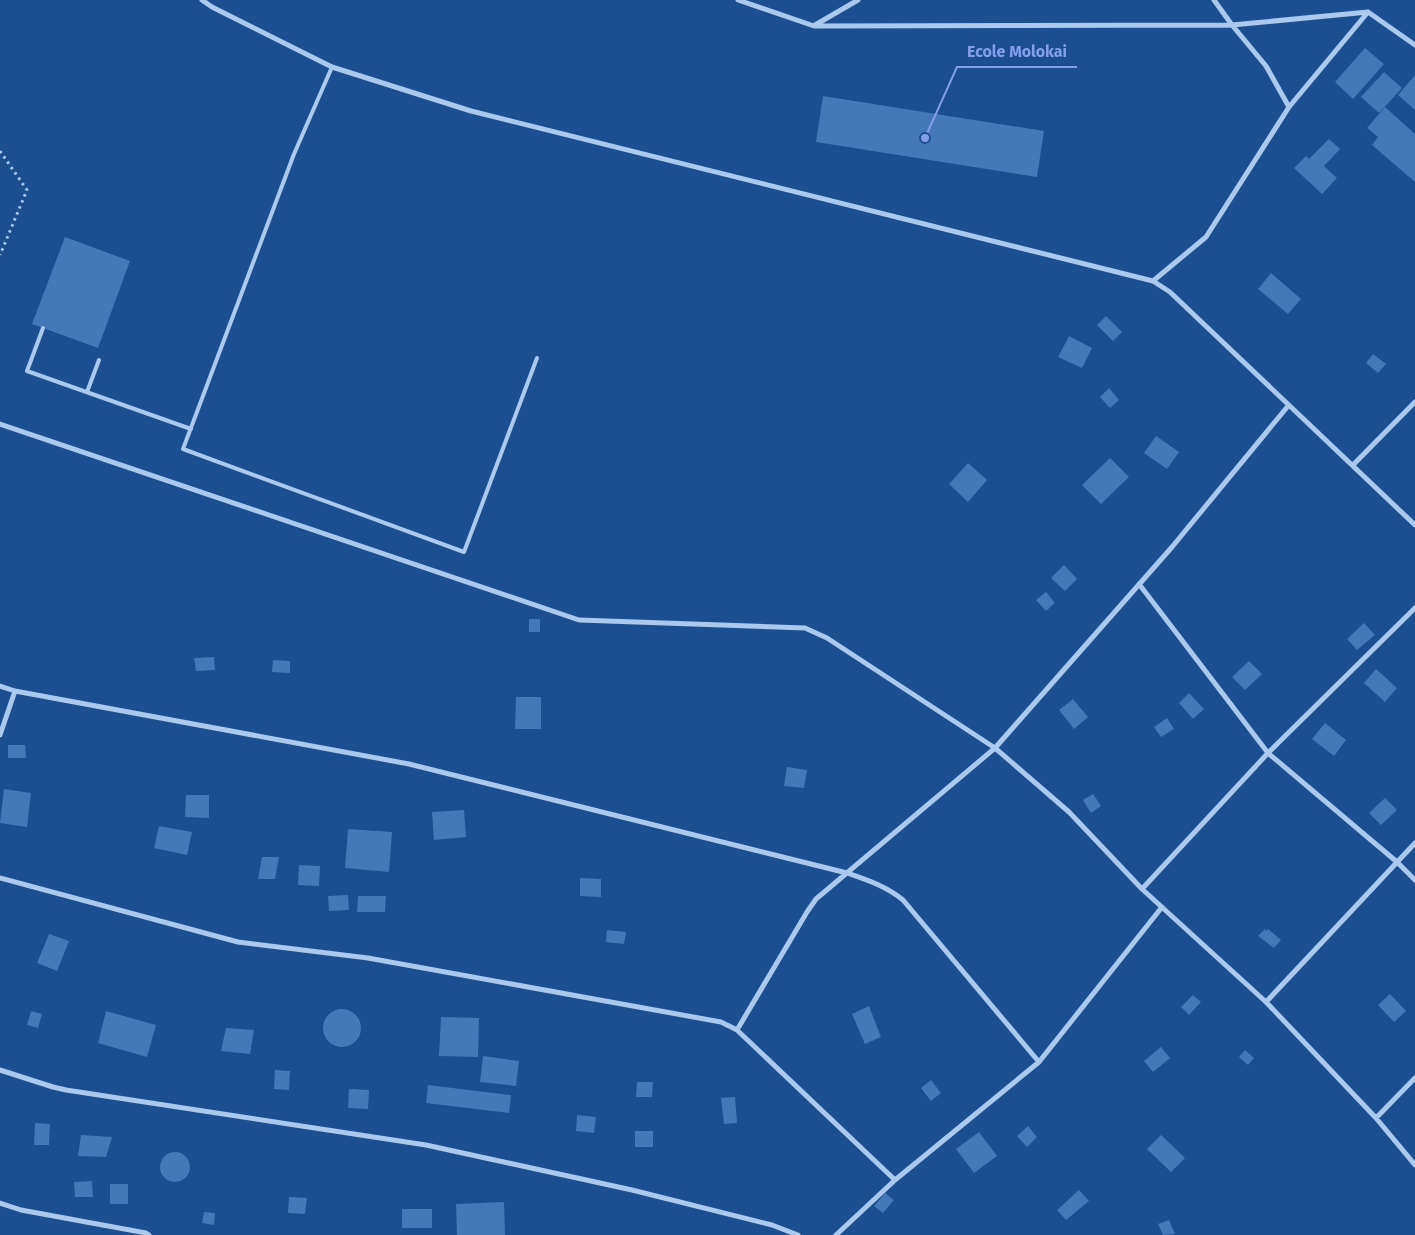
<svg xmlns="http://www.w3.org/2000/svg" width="1415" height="1235" font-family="'Fira Sans',sans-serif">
	<rect width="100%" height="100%" fill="#1b4f8f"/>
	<path fill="#4478b7" d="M1365,48l19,16 -31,35 -18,-17z
		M1384,72l18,16 -23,25 -18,-16z
		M1415,75v35l-17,-15z
		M823,96l221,35 -7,46 -221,-35z
		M1385,107l30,27v48l-43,-37 6,-8 -11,-9z
		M1329,139l11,10 -16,17 13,12 -15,16 -28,-26 12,-12 3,3z
		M65,237l65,24 -32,87 -66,-24z
		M1271,273l30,26 -13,15 -30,-25z
		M1106,316l16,16 -9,9 -16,-16z
		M1069,336l23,12 -10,20 -24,-11z
		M1373,354l13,10 -8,9 -12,-10z
		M1109,388l10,12 -9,8 -10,-11z
		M1156,436l23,16 -12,17 -23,-16z
		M1110,458l19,19 -28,27 -19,-19z
		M968,463l19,17 -19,22 -19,-18z
		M1064,565l13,14 -12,12 -14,-13z
		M1046,592l9,11 -9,8 -10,-11z
		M529,619h11v13h-11z
		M1364,623l11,12 -18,15 -10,-11z
		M214,657l1,13 -19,1 -2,-13z
		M273,660l17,1v12l-18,-1z
		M1249,661l13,13 -17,16 -13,-13z
		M1376,669l21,19 -12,14 -21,-19z
		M1189,693l15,16 -11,10 -14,-16z
		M516,697h25v32h-26z
		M1073,699l15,18 -14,12 -15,-19z
		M1167,718l7,11 -13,8 -7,-10z
		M1325,723l21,17 -12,16 -22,-17z
		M8,745h17l1,13h-18z
		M787,767l20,3 -3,18 -20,-2z
		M4,789l27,4 -4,34 -27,-4z
		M1093,794l8,12 -10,7 -8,-13z
		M186,795h23v23l-24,-1z
		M1385,798l12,12 -16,15 -12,-12z
		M464,810l2,27 -32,3 -2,-28z
		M159,826l33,6 -5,23 -33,-7z
		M348,829l44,3 -3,40 -44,-4z
		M262,857h17l-4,22h-17z
		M299,865l21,1 -1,20 -21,-1z
		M580,878l21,1v18l-21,-1z
		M348,895l1,15 -20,1 -1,-15z
		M358,896h28l-1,16h-28z
		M1265,929l1,2 2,-2 13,11 -7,8 -16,-12z
		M607,930l19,2 -2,12 -18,-2z
		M49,934l20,7 -12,30 -20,-8z
		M1390,994l16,17 -12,11 -16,-17z
		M1193,995l8,7 -12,13 -8,-8z
		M869,1006l12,31 -16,7 -13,-30z
		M323 1028a19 19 0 1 1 38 0a19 19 0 1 1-38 0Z
		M31,1011l11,3 -4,14 -11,-3z
		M106,1011l50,14 -9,32 -49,-14z
		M441,1017l38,1 -1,39 -39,-1z
		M226,1028l28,2 -4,24 -29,-3z
		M1161,1047l9,11 -17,14 -9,-11z
		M1245,1050l9,8 -6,7 -9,-8z
		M483,1056l36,5 -3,25 -36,-4z
		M275,1070l15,1 -1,19 -15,-1z
		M931,1080l10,13 -10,8 -10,-13z
		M637,1082h16l-1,15h-16z
		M428,1085l83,10 -2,18 -83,-10z
		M349,1089l20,1 -1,19 -20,-1z
		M735,1097l2,26 -13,1 -3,-26z
		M577,1115l19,2 -2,16 -18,-2z
		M35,1123l15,1 -1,21h-15z
		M1028,1126l9,11 -10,10 -10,-11z
		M635,1131h18v16h-18z
		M979,1132l18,24 -23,17 -18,-24z
		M81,1135l31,2 -6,20 -28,-1z
		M1161,1135l24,23 -14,14 -24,-23z
		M160 1167a15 15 0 1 1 30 0a15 15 0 1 1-30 0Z
		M92,1181l1,16h-18l-1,-15z
		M110,1184h18v20h-18z
		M1079,1190l10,11 -23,19 -9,-10z
		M885,1193l9,7 -11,13 -9,-7z
		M289,1197l18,1 -2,16 -17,-1z
		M504,1202l1,33h-48l-1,-31z
		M402,1209h30v19h-30z
		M204,1212l11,1 -1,12 -12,-2z
		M1169,1220l6,14 -12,1 -5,-11z"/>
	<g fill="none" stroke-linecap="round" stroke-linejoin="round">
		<path stroke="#a9c9ee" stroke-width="3" stroke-dasharray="2.5 4" stroke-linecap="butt" d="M0,151l27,39 -27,65"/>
		<path stroke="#a9c9ee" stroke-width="4" d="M332,67l-38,87 -111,295 281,103 73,-194
			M43,328l-16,43 164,58
			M87,392l12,-32"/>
		<path stroke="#a9c9ee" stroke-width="5" d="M202,0l10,7 120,60 139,44 682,170 17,11 245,233
			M738,0l76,26 418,-1 136,-13 47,33
			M1214,0l18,25 34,41 23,41
			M815,25l43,-25
			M1153,281l53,-44 83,-130 79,-95
			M0,424l579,196 226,8 22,10 168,110 74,64 73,77 124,113 110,116 39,47
			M1353,465l62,-63
			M1139,584l129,169 129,109 18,18
			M0,686l15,5 394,73 438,109c20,7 39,13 56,27l136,162
			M0,735l15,-44
			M0,878l238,64 130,16 353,64 16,8 158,150
			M1142,889l126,-136 147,-145
			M1266,1002l149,-159
			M737,1030l70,-118 9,-13 179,-151 177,-201 116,-141
			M0,1070l53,17 13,3 360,55 206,45 140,35 26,10
			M1376,1118l39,-40
			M0,1203l21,7 125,23 3,2
			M836,1235l59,-55 144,-118 123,-155"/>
	</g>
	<path fill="none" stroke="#839eea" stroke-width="2" d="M925 138L957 67H1077"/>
	<circle fill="#839eea" stroke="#1b4f8f" stroke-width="2" cx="925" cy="138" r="5"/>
	<g font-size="16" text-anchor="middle" font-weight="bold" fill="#839eea" stroke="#1b4f8f" stroke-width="4" stroke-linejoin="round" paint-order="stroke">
		<text x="1017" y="57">Ecole Molokai</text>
	</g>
</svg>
